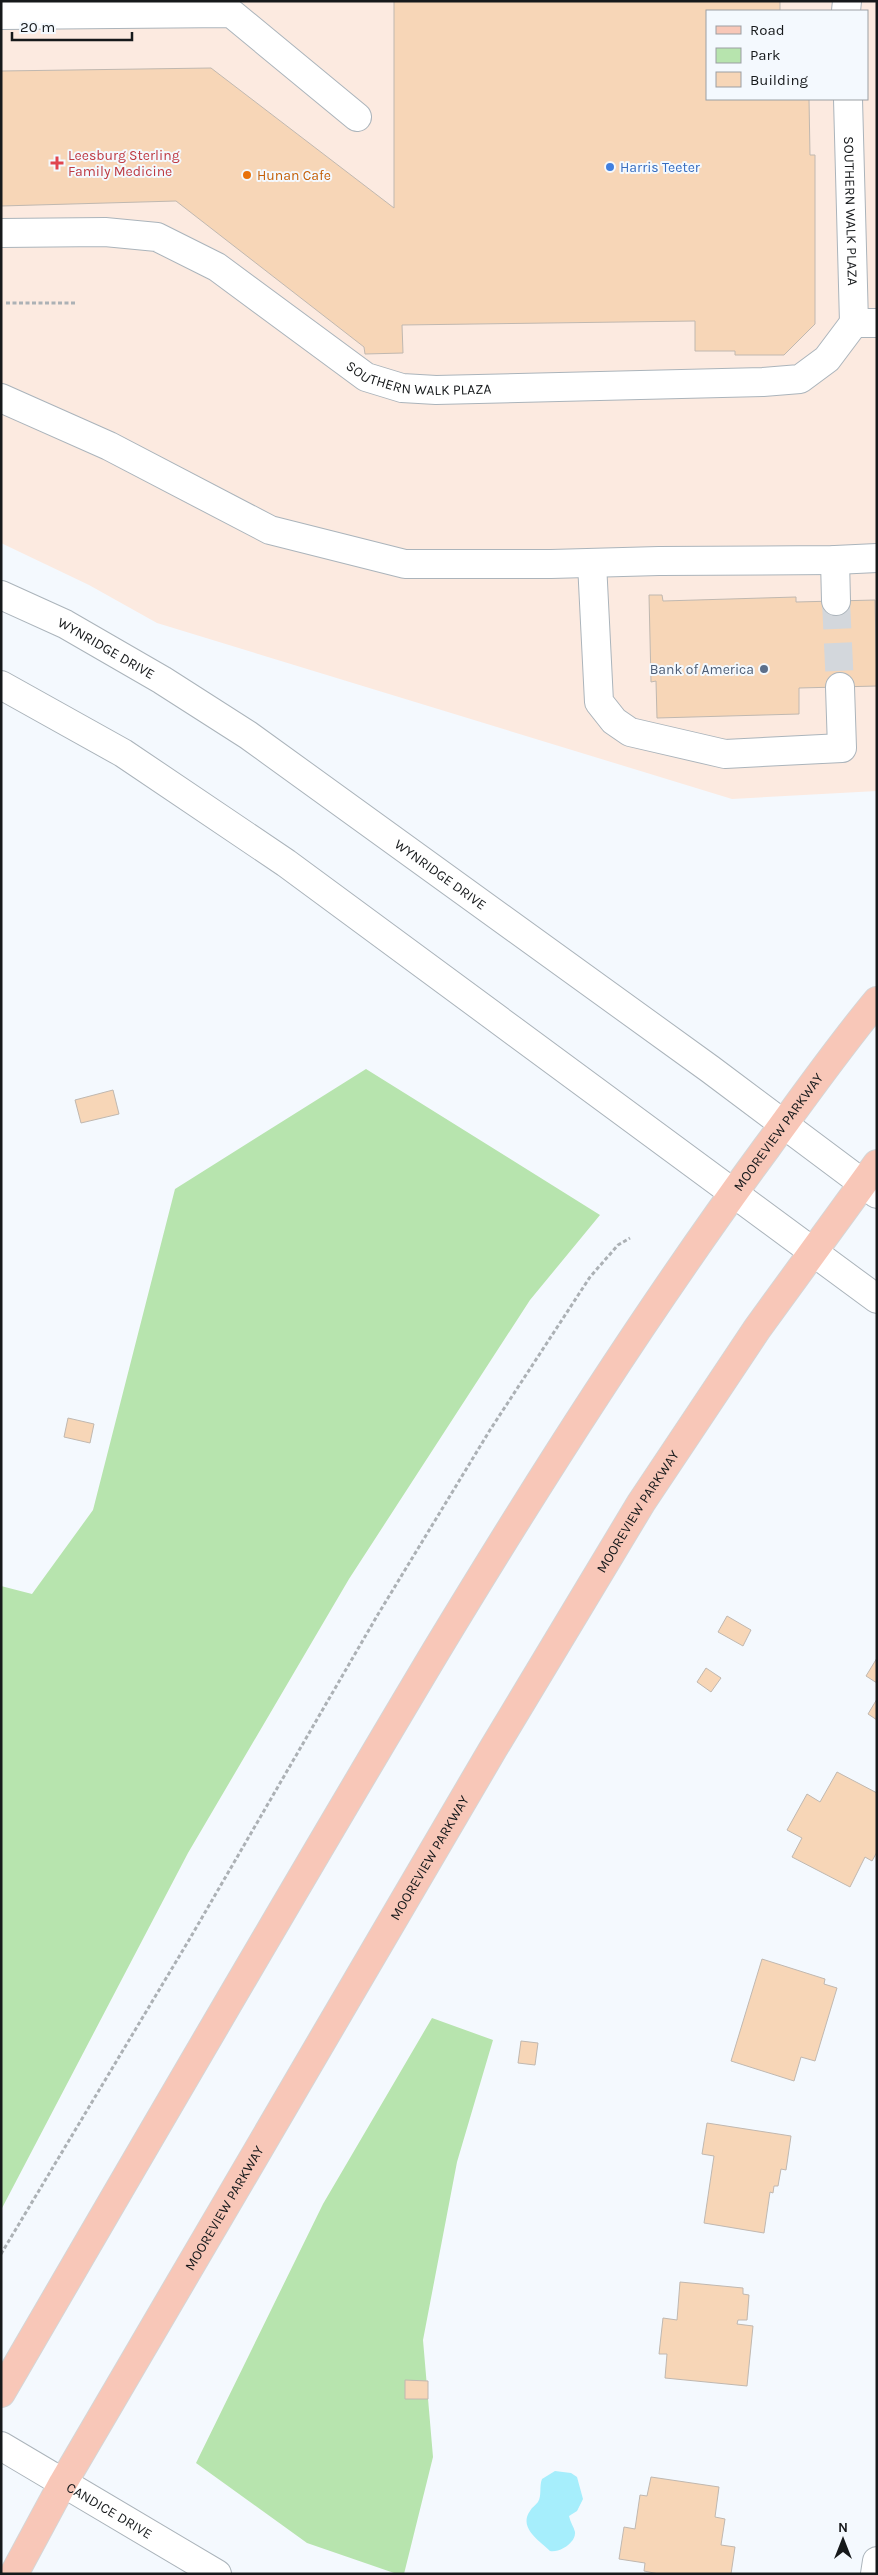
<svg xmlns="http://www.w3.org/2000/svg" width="878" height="2575" font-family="Karla,sans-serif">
	<rect width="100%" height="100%" fill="#f4f9fe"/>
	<path fill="#fceae0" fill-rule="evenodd" d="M1,1h876v790l-145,8 -575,-176 -68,-38 -88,-42zM707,11h160v88h-160z"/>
	<path fill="#b7e4ae" d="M366,1069l234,146 -70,85 -181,279 -161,274 -187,357v-624l31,8 61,-84 82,-321z
		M432,2018l61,22 -36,122 -34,178 10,117 -29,117h-7l-90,-31 -111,-80 127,-259z"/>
	<path fill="#a6eefc" d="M555,2471l16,2 6,4 6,22 -6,12 -8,5c1,6 5,11 6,16 1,11 -16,21 -25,19 -10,-10 -32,-23 -20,-40 2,-4 6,-6 8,-9 4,-6 1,-16 4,-23z"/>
	<path fill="#f7d6b7" stroke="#c0b8b0" d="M394,1h386v10h-73v88h102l1,56h5v169l-31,31h-49v-4h-40v-30l-293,4 1,28 -38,1 -1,-7 -188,-146 -175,5v-135l210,-3 183,140z
		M649,595h13l1,6 133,-4v5l79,-2 2,86 -78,2v26l-142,4 -1,-37 -5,1z
		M113,1090l6,24 -38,9 -6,-23z
		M68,1418l26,6 -4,19 -26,-6z
		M727,1616l24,14 -8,16 -25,-14z
		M877,1658v25l-11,-7z
		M706,1668l15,10 -10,14 -14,-10z
		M877,1699v21l-9,-6z
		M837,1772l40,21v59l-5,9 -7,-4 -15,30 -58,-30 10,-19 -15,-8 20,-36 13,8z
		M762,1959l63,20 -1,5 13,4 -22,73 -14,-4 -7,24 -63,-20z
		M521,2041l17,2 -3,22 -17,-2z
		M707,2123l84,13 -5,34 -5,-1 -3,17h-4l-1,7 -3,-1 -6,41 -60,-10 10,-67 -12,-2z
		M680,2282l63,6v6l6,1 -2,25h-9l-1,4 16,2 -6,60 -82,-8 2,-24h-8l4,-36 14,2z
		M405,2380l23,1v18h-23z
		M651,2477l68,10 -4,30 10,2 -4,26 14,2 -4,27h-72l-15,-3 1,-8 -26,-4 5,-32 11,2 5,-34 7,1z"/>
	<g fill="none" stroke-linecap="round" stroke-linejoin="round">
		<path stroke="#d3d7dc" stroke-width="28" stroke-dasharray="28 14" stroke-linecap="butt" d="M836,601l4,86"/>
		<defs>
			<g id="minor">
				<path d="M846,11l1,-10"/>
				<path d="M1,15l230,-2 126,104"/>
				<path id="s1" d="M848,99l6,224"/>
				<path id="s2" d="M1,233l104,-1 52,5 60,30 149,110 36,11 34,2 327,-8 37,-3 27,-20 27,-36h23"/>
				<path d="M1,398l108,48 161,84 135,34h146l108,-3 176,-1 42,-2"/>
				<path d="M835,560l1,41"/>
				<path d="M592,563l7,139 15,19 16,11 95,22 117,-6 -2,-61"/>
				<path id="s3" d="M1,595l64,29 97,56 86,55 462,334 167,125"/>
				<path d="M1,685l122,68 163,110 591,436"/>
				<path id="s4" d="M1,2446l216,128"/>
				<path d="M875,2574l2,-13"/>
			</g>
			<g id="major">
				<path id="s5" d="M1,2393c144,-248 288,-496 435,-742 104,-172 212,-342 331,-504 36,-49 71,-99 110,-146"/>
				<path id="s6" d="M14,2574l49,-91 430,-734 148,-246 116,-174 120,-165"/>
			</g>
		</defs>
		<use href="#minor" stroke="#abb4bb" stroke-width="30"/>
		<use href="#major" stroke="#d5d6d6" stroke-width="30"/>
		<path stroke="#acb1b5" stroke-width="3" stroke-dasharray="4 2.5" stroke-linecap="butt" d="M6,303h70
			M1,2254l188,-314 188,-324 113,-186 100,-153 28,-32 12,-7"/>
		<use href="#minor" stroke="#fff" stroke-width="28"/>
		<use href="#major" stroke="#f8c7b8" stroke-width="28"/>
	</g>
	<path fill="#e0444e" stroke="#f4f9fe" stroke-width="2" d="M54.5 155.5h5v5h5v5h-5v5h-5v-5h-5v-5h5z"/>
	<circle fill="#3f7fe0" stroke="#f4f9fe" stroke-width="2" cx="610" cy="167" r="5"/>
	<circle fill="#e8710a" stroke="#f4f9fe" stroke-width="2" cx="247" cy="175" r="5"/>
	<circle fill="#5c6f8a" stroke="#f4f9fe" stroke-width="2" cx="764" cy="669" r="5"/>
	<g text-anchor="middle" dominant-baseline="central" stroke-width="4" stroke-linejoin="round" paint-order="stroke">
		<g font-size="14" fill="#be3a42" stroke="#f4f9fe" text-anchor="start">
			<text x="68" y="155">Leesburg Sterling<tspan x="68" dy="16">Family Medicine</tspan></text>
		</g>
		<g font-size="14" fill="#366cbe" stroke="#f4f9fe" text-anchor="start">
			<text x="620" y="167">Harris Teeter</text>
		</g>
		<g font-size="14" fill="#c56008" stroke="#f4f9fe" text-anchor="start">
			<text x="257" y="175">Hunan Cafe</text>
		</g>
		<g font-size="14" fill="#16191b" stroke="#f4f9fe">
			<text stroke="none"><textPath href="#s1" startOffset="112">SOUTHERN WALK PLAZA</textPath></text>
			<text stroke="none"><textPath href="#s2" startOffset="461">SOUTHERN WALK PLAZA</textPath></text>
			<text stroke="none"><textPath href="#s3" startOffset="118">WYNRIDGE DRIVE</textPath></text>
			<text stroke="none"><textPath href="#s3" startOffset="522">WYNRIDGE DRIVE</textPath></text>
			<text stroke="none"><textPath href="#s5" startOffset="1482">MOOREVIEW PARKWAY</textPath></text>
			<text stroke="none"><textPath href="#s6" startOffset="1232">MOOREVIEW PARKWAY</textPath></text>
			<text stroke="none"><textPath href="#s6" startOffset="828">MOOREVIEW PARKWAY</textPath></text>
			<text stroke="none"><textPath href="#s6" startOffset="422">MOOREVIEW PARKWAY</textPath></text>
			<text stroke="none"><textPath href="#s4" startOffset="126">CANDICE DRIVE</textPath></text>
		</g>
		<g font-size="14" fill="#4e5e75" stroke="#f4f9fe" text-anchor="end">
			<text x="754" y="669">Bank of America</text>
		</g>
	</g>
	<rect width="878" height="2575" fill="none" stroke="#16191b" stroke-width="5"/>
	<rect x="706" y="10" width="162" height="90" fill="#f4f9fe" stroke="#9b9fa3"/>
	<rect x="716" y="26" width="25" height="8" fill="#f8c7b8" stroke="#9b9fa3"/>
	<text x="750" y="35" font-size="15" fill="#16191b">Road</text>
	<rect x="716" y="48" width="25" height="15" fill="#b7e4ae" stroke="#9b9fa3"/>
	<text x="750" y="60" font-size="15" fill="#16191b">Park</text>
	<rect x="716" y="72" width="25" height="15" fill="#f7d6b7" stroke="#9b9fa3"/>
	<text x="750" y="85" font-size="15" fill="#16191b">Building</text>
	<g transform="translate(843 2540)" stroke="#f4f9fe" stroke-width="4" paint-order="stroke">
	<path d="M0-4L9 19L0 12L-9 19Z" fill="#16191b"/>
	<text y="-8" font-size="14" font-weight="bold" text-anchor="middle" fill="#16191b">N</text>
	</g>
	<path d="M12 32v8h120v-8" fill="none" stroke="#16191b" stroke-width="2.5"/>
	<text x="20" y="32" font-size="15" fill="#16191b" stroke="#f4f9fe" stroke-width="4" paint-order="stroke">20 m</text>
</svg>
